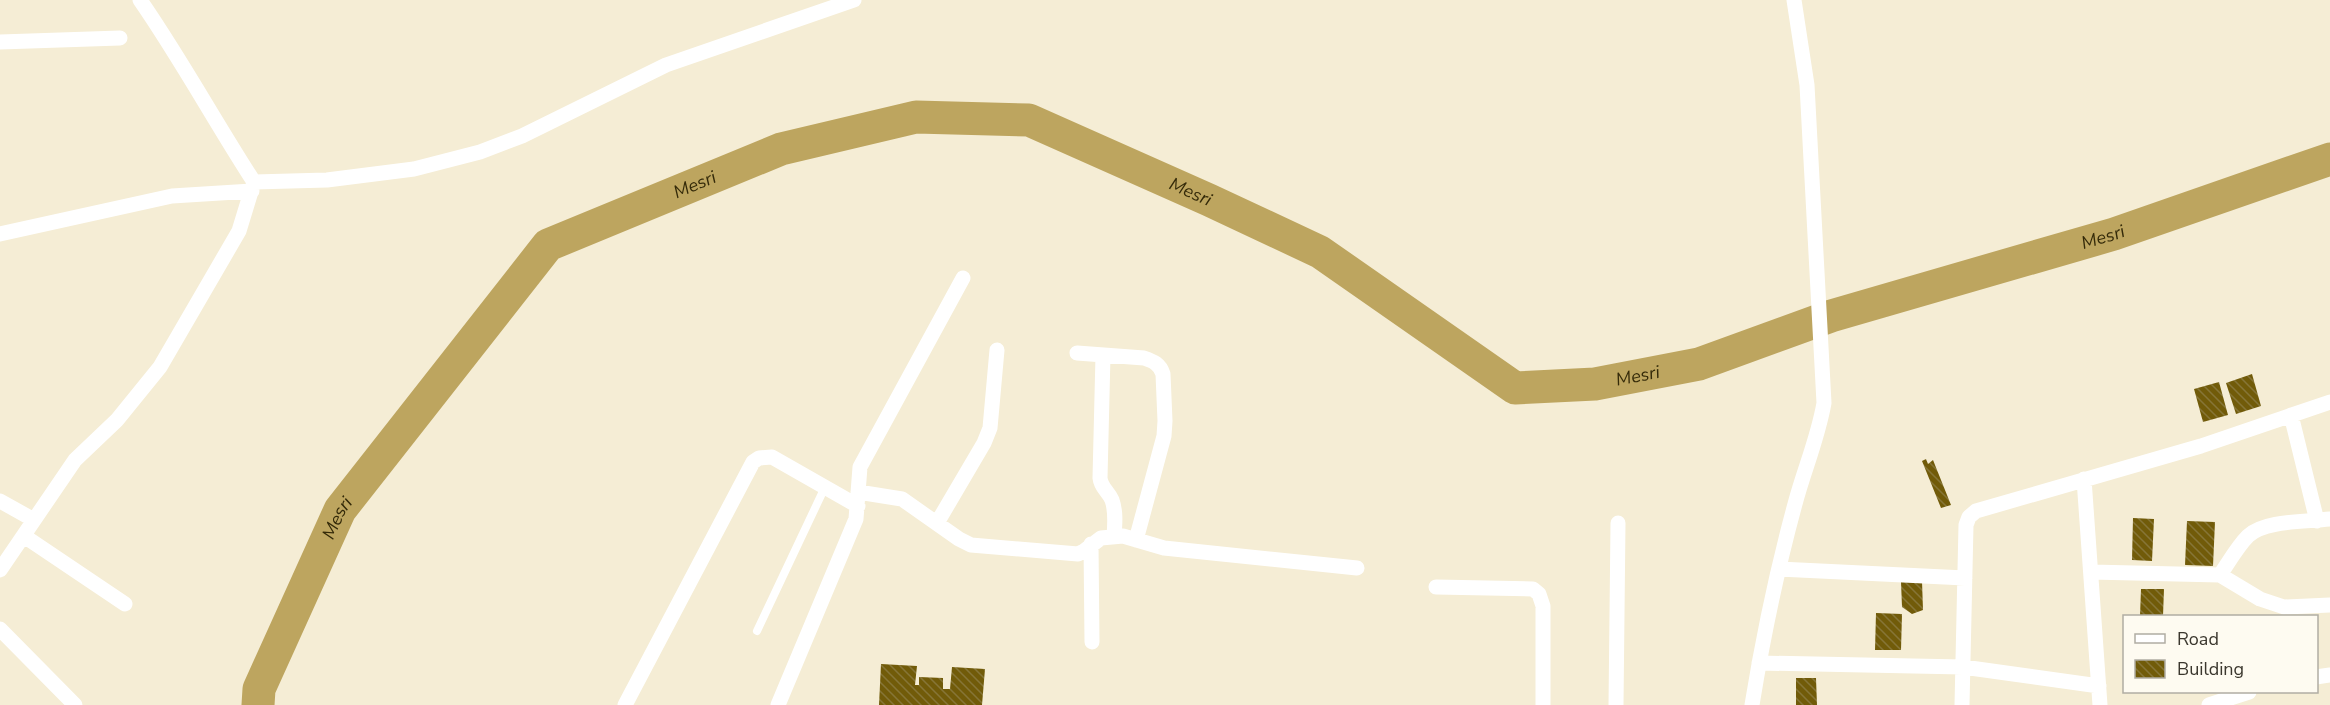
<svg xmlns="http://www.w3.org/2000/svg" width="2330" height="705" font-family="'Nunito Sans',sans-serif">
	<defs>
		<pattern id="building-back-hatch" width="6" height="6" patternUnits="userSpaceOnUse" patternTransform="scale(1.5)"><rect width="6" height="6" fill="#715b09"/><path d="M-1 5l2 2M0 0l6 6M5-1l2 2" fill="none" stroke="#867537"/></pattern>
	</defs>
	<rect width="100%" height="100%" fill="#f5edd5"/>
	<g fill="none" stroke-linecap="round" stroke-linejoin="round">
		<path stroke="#bda55f" stroke-width="33" id="s1" d="M258,705l1,-16 81,-179 208,-265 233,-96 135,-32 113,3 180,80 111,52 195,136 80,-4 104,-20 132,-48 283,-82 216,-75"/>
	</g>
	<path fill="url(#building-back-hatch)" d="M2252,374l9,32 -25,8 -10,-31z
		M2219,382l9,33 -25,7 -9,-33z
		M1926,459l2,5 5,-4 18,45 -10,3 -19,-47z
		M2133,518l21,1 -2,42 -20,-1z
		M2187,521l28,1 -2,44 -28,-1z
		M1922,581l1,29 -11,4 -10,-7 -1,-25z
		M2141,589h23l-1,27h-23z
		M1876,613l26,1 -1,36h-26z
		M881,664l36,2 -2,19h4v-8l24,1v11h7l2,-22 33,2 -3,36h-103z
		M1796,678h20l1,27h-21z"/>
	<g fill="none" stroke-linecap="round" stroke-linejoin="round">
		<path stroke="#fff" stroke-width="8" d="M757,631l68,-144"/>
		<path stroke="#fff" stroke-width="15" d="M0,42l120,-4
			M254,182l73,-2 87,-11 66,-17 42,-16 144,-71 188,-65
			M0,234l172,-38 80,-5
			M1077,353l67,5c9,3 16,6 19,16l2,47 -1,15 -28,104
			M1103,355l-3,123c1,10 8,13 12,22 4,11 3,24 2,36
			M2291,415l26,106
			M2084,479l16,226
			M858,492l44,7 57,40 12,6 107,9 6,-3 17,-13 22,-2 41,12 193,20
			M0,501l34,19
			M937,523l47,-80 6,-15 7,-78
			M24,536l101,68
			M1091,544l1,98
			M1779,569l186,9
			M0,570l75,-110 42,-40 43,-53 79,-136 15,-49c-39,-60 -73,-123 -114,-182
			M2091,572l129,3 40,24 24,8 46,-2
			M2220,575c9,-13 17,-28 28,-39 16,-16 59,-14 82,-17
			M1436,587l97,2 6,5 4,12v99
			M0,629l75,76
			M1759,663l204,4 136,19
			M2316,677l14,-2
			M625,705l128,-243 6,-4 13,-1 86,49
			M778,705l78,-186 4,-52 103,-189
			M1616,705l2,-182
			M1752,705c11,-68 25,-135 43,-201 9,-34 23,-66 29,-101l-17,-318 -13,-85
			M1962,705l4,-180 3,-8 7,-6 225,-65 129,-44
			M2209,705l40,-13"/>
	</g>
	<g text-anchor="middle" dominant-baseline="central" stroke-width="6" stroke-linejoin="round" paint-order="stroke">
		<g font-size="18" font-style="italic" fill="#342a09" stroke="#fefbf1">
			<text stroke="none"><textPath href="#s1" startOffset="708">Mesri</textPath></text>
			<text stroke="none"><textPath href="#s1" startOffset="1230">Mesri</textPath></text>
			<text stroke="none"><textPath href="#s1" startOffset="2220">Mesri</textPath></text>
			<text stroke="none"><textPath href="#s1" startOffset="1734">Mesri</textPath></text>
			<text stroke="none"><textPath href="#s1" startOffset="204">Mesri</textPath></text>
		</g>
	</g>
	<rect x="2123" y="615" width="195" height="78" fill="#fefbf1" stroke="#b0ada3" stroke-width="1.5"/>
	<rect x="2135" y="634" width="30" height="9" fill="#ffffff" stroke="#b0ada3" stroke-width="1.5"/>
	<text x="2177" y="645" font-size="18" fill="#3b372e">Road</text>
	<rect x="2135" y="660" width="30" height="18" fill="url(#building-back-hatch)" stroke="#b0ada3" stroke-width="1.5"/>
	<text x="2177" y="675" font-size="18" fill="#3b372e">Building</text>
</svg>
